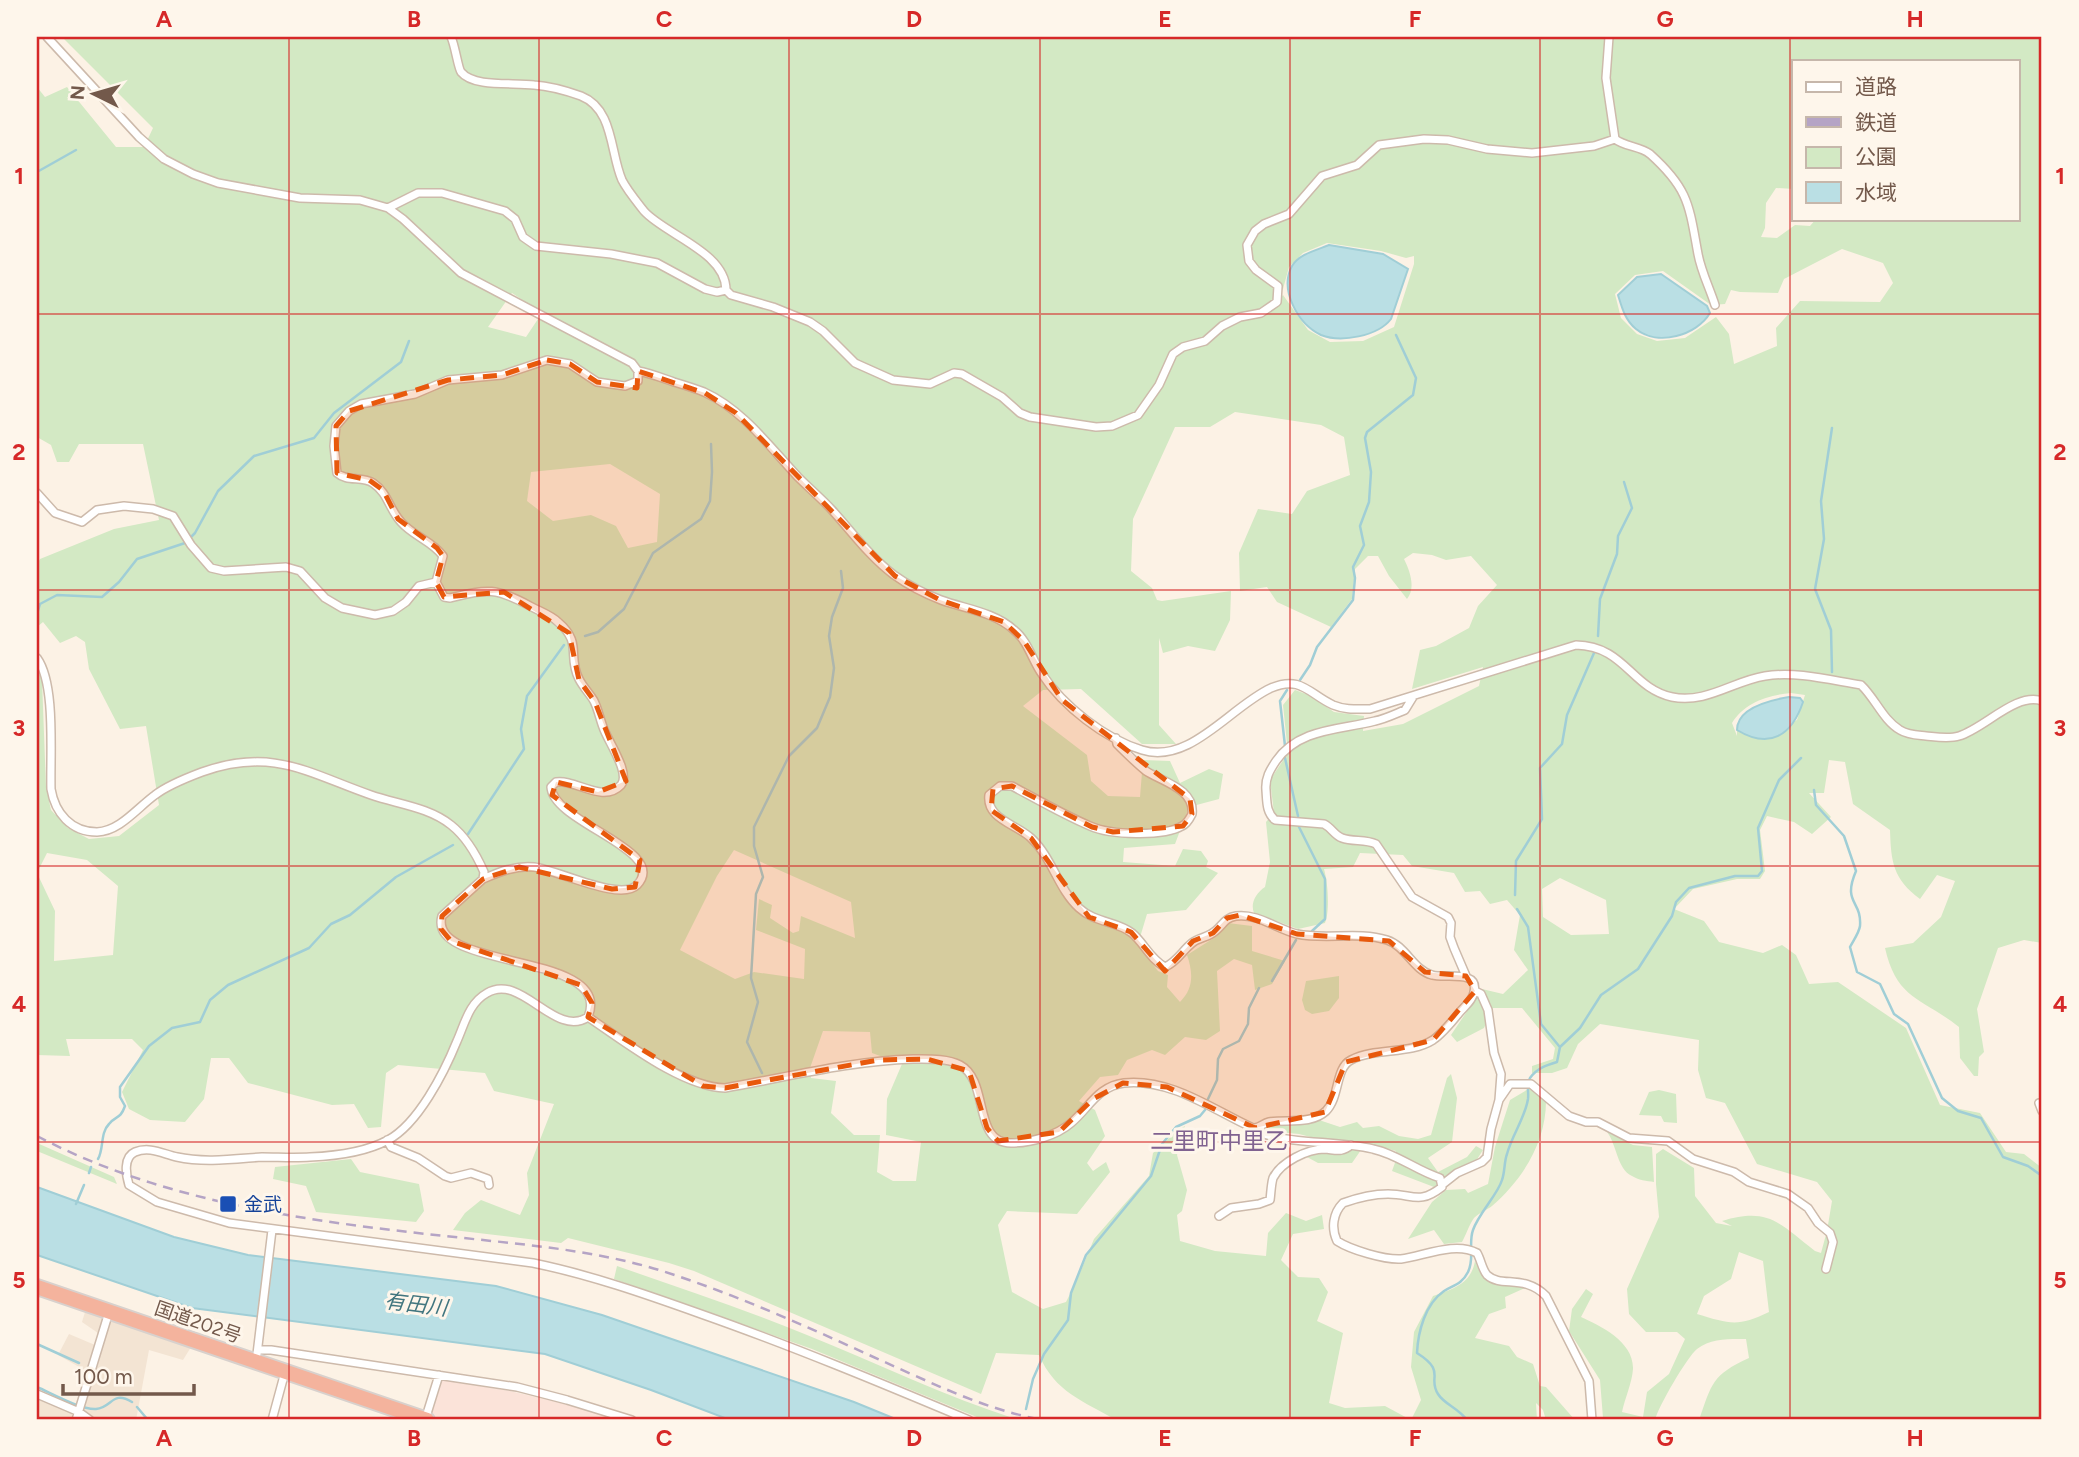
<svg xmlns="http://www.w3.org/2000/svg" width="2079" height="1457" font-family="Figtree,'Noto Sans JP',sans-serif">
	<rect width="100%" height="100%" fill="#fcf2e5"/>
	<path fill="#f3e4d3" d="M85,1312l106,35 -8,13 -34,-10 -13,70h-99v-29l40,16 11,-35 -30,-17 11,-21 26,11 3,-12 -16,-11z"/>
	<path fill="#fbe3d9" d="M441,1380l69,11 75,18 32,11h-170l-17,-5z"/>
	<path fill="#d3e9c4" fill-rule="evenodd" d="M62,37h1980v906l-18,-3 -26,8 -21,61 7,43 -5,5 -1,19h-4l-14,-18 -1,-31c-38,-30 -62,-27 -74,-79l28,-5 28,-26 14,-36 -18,-6 -17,24c-27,-20 -29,-37 -30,-69l-37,-26 -8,-42 -16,-2 -5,33h-15l22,24 -19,17 -18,-12 -27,-6 -7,14 5,41 -5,8h-23l-44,10 -19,20 30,12 15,21 44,11 19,-8 14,10 13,29 29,-2 68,46 34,77 40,8 26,39 18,2 18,14v252h-343c13,-37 13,-45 50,-62l-3,-19c-16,0 -35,-1 -49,10 -10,8 -39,58 -42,71l-52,-2 -3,-38 -31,-49 3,-22 14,-20 7,5 -12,23c20,9 53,25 52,52 -1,14 -8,29 -11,43l21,5 4,-25 22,-18 16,-35 -8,-7h-31l-17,-18 -2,-25 32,-72 -3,-33v-30l7,-5 31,19 1,28 21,27 16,3 -10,-5c47,-14 57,2 93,30l6,2 6,-22 5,-30 -15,-19 -60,-18 -32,-61 -19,-5 -8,-28 1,-30 -99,-16 -22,20 -11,24 -15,5h-20v-7l21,-7 2,-11 -33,-40h-29l-9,20 -27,14 -6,-7 31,-46 21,5 25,-24 -14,-20 6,-35 -13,-15 -17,4 -10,-13 -15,1 -11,-19 -42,-7 -9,-11 -43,-2 -7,14 -29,2c4,14 6,42 1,54l-27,6 -44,-16c-4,-10 2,-20 11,-26l5,-25 -4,-40 8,-9 -4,-33 18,-27 -5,-48 12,-15 14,5 25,17 30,4 -1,15 40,-7 76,-38 4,-19 -71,22 8,-39 16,-4 33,-18 9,-22 19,-21 -26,-29 -25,4 -14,-5 -19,-2 -9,6c6,12 12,29 3,40l-18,-23 -11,-20h-10l-13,13 -3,30 -21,28 -54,-25 -10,-15 -27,4 -1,-38 19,-44 34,5 15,-23 43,-16 -6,-38 -23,-12 -86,-13 -25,15h-35l-42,92 -2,52 21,17 5,12 5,1 69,-10 -1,29 -15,31 -27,-5 -25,7 -4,-15v87l17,19h-34l-61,-55 -38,1 -20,16 64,49 4,26 17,15 32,1 3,-37 27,1 10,22 29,-14 14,5 -4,25 -30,8 -14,37 -51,4 -1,14 52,4 8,-17 18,2 7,10 -2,6 12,6 -32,37 -39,4 -9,30 20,27 10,4 -1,12 13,15c14,-14 13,-29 7,-47l30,-19 11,-13 24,3v25l33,10 -13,23 -17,6 -3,-25 -18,-6 -17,12 3,60 -14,9 -21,-3 -20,18 -13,-5 -25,10 -9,15 -18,2 -21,24 16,9 10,26 -18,27 6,8 13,-9 4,10 -33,42 -70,-3 -9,14 14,67 31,17 23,-7 11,-22 17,-41 55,-63 4,-23c12,-9 19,-21 32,-27l-8,29 10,35 -5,21 -5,4 3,26 35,10 51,5 2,-23 18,-20 20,8 16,-6 2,14 -31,5 -12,26 17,17 21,1 9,14 -11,29 26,12 -14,70 16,5 40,-2 26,14 10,-20 -10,-33 3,-35 19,-36c20,-7 38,-12 42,-35 10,28 25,23 52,26l-22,10 1,11 -17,6 -14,24 34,8 8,11 16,7 7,22 6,1 29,33h-29l-3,-10 -7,-7 1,17h-421c-33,-19 -61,-28 -77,-65l-43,-2 -15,41 -287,-123 -25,-8 -101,-25 -7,5 -108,-13 12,-17 16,-13 39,15 9,-20 -2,-22 27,-69 -60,-13 -9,-18 -87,-8 -12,8 -5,54 -13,1 -14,-24 -22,1 -84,-22 -19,-25h-18l-7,41 -19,23 -35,-2 -21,-11 -7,-17 21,-42 -11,-11h-66l4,17 -33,-1v-386l5,11 4,107 5,23 17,18 21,11 30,-3 40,-31 -13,-79 -26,3 -31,-60 -4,-27 -9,-6 -16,7 -17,-21 -6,5v-63l3,-5 74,-30 45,-9 -16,-76h-64l-10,18h-12l-6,-17 -14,-8v-350l8,10 22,-10 49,60h28l9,-19zM1794,61h224v158h-202l-6,7 -15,-1 -18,13 -16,-1 4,-9 1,-25 10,-15 18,1zM1327,243l54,8 25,7 8,-2v8l-20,63 -31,14 -33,1 -22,-12 -25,-35 -13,17 -3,-7 16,-16 6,-22 14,-14zM1842,249l41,14 10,20 -13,19 -80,-1 -24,27 1,18 -43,18 -5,-30 -13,-17 -31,21 -28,3 -20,-7 -16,-16 -6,-24 20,-19 28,-4 48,34 14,-1 6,-14 9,2 38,1 6,-14zM512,293l30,20 -16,24 -38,-10zM610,464l50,30 -3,48 -29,6 -12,-22 -25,-11 -38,6 -26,-20 4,-29zM1791,693l14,2 -8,25c-25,13 -34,26 -60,10v6l-5,-13c12,-20 36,-28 59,-30zM734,850l117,52 4,36 -54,-22 -2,15 -6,2 -23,-15 2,-13 -13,-6 -3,31 49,19 -1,30 -50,-7 -19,7 -55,-29 37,-74zM47,853l40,7 31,26 -5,69 -59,6 1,-50 -18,-38zM1560,878l46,22 3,34 -38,1 -28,-18 -1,-28zM823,1031l47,1 2,21 30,11 -15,35 -1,36 35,7 -5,39h-23l-16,-9 3,-37h-26l-23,-22 5,-32 -25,-3 -1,-10zM1739,1252l24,9 6,51c-31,15 -39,12 -72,2l7,-18 27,-17z
		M1339,976v22l-10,13 -17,3 -7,-4 -3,-10 4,-19z
		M1451,1074l6,24 -5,44 -24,16 10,14 29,-15 9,-11 7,4 -9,14 -20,6 -20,17 -42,-16 4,-11v-9l-34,-9 -1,8 -9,13h-34l-11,-6 15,-17 -23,-6 -31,-3 2,-6 32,-1 17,-4 21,7 17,-5 6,6 16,-2 20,10 19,3 13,-4 16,-57z
		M1530,1088l16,13c0,41 -23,78 -54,105 -5,4 -13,7 -18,12 -5,7 -8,17 -12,24l-18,2 -10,-14 -26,9 24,-37 14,-12 19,-1 3,4 20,-9 7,-37 15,-47z
		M1659,1090l17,4 1,29 -13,-1 -3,-6 -22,-1 10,-23z
		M1607,1132l26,13 19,2 2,35c-7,-1 -16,-2 -22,-6 -15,-7 -15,-31 -25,-44z
		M37,1143l77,34 3,7 -80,-33z
		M351,1159l9,13 59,12 5,27 -8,11 -100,-10 -10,-26 -33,-7 2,-12z
		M617,1266c63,22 127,43 190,69 70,28 139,62 212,85h-35l-172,-71 -198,-70z"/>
	<path fill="#badfe4" stroke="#a0ced6" stroke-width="2" d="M1329,245l54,9 25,15 -17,50c-13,17 -50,24 -70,16 -23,-11 -42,-45 -29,-69 7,-12 25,-16 37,-21z
		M1661,274l46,32 3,7c-13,22 -52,34 -74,16 -11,-9 -14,-21 -18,-34l19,-18z
		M1789,697l11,1 3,4c-11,33 -33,48 -66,28 0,-23 34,-30 52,-33z
		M37,1187l137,50 74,18 248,31 106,29 252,87 44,18h-168l-79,-30 -106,-36 -353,-46 -155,-53z"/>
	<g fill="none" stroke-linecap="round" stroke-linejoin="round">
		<path stroke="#a0ced6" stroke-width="2.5" d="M37,172l39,-22
			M37,614l3,-10 17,-9 45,2 17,-15 18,-23 48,-16 10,-10 23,-42 36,-35 60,-18 20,-25 67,-51 8,-21
			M585,636l13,-4 26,-23 29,-56 48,-34 9,-18 2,-29 -1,-28
			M1598,636l2,-37 17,-45 1,-18 14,-28 -8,-26
			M1832,672l-1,-42 -16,-41 9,-50 -3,-38 11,-73
			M1300,680l10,-15 7,-18 36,-47 2,-22 -2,-11 11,-22 -4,-19 9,-24 2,-30 -6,-34 2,-6 46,-37 3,-17 -20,-43
			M1285,746l-5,-45 7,-11
			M1285,758l13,58
			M1814,790l2,15 28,31 12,35c-14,33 6,29 4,55 -1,7 -7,15 -10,21l7,25 23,12 14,30 14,10 34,74 16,13 23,7 22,39 25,9 14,10
			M1299,827l26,52v40l-13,12
			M468,834l56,-85 -3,-20 6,-33 37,-51
			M1515,895l1,-34 26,-42 -2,-51 22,-24 5,-29 27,-62
			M1517,909l11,18 13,97 18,22
			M1272,981l24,-41
			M762,1073l-15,-31 11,-40 -7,-24 5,-84 7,-17 -9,-31v-19l35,-71 28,-28 13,-31 4,-29 -5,-32 3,-19 11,-29 -2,-17
			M1208,1099l9,-19 1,-21 5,-10 16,-8 9,-17 1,-16 10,-20
			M98,1159c6,-10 2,-26 11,-35 7,-9 11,-4 16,-18l-5,-9v-10l29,-41 23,-18 28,-6 10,-22 18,-15 81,-37 22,-24 19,-9 46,-38 57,-32
			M89,1173l2,-6
			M76,1204l8,-19
			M37,1344l42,19
			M37,1387c14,6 44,23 59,22 17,-2 16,-19 36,-7
			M137,1407l11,13
			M1026,1409l7,-30 11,-25 24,-34 3,-27 15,-38 65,-79 11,-32 14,-17 24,-11 5,-6
			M1467,1420c-9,-12 -23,-16 -29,-26 -11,-17 9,-22 -21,-41 1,-21 8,-49 27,-62 10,-6 18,-7 24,-19 7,-14 0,-28 5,-42 6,-17 25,-36 29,-50 3,-8 2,-18 5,-26 5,-19 18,-36 21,-55 1,-8 -2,-14 2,-21 7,-10 17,-13 27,-16l3,-15 20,-19 21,-33 37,-26 34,-53 4,-14 13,-14 46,-12h23l4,-5 -4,-43 21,-48 22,-22"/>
		<defs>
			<path id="street" d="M47,37l92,100 25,22 29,15 25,9 82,15 60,2 28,8 15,11 58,54 171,90 6,8c12,2 24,7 36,11 10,3 20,6 30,10 38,17 66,55 94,85 11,11 23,21 34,33 20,22 38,47 62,65 14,10 31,19 47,25 25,9 53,12 73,30 14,11 18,30 28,44 21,32 63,65 100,76 48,15 89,-44 129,-62 30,-13 38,6 62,17 12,5 24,4 37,4l206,-64c49,1 55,43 96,52 34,7 61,-16 93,-21 31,-5 65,4 96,9 14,13 22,35 39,45 8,5 17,5 26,6 11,1 23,3 33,0 26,-8 57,-44 83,-35
				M451,37c4,8 7,31 10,35 13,16 54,10 73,13 15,1 33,6 47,11 33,13 29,57 41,84 5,10 15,22 22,31 20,23 82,41 82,79
				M1615,139c10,8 25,7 35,15 39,35 39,51 48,100 3,17 12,35 17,51
				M388,208l30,-15h24l63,18 10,8 8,18 13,9 75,8 46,9 48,26 12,3 9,-2 5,5 42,12 37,15 13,9 32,32 38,17 37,4 24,-11 8,1 40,23 18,16 10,4 66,10 16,-1 26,-11 21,-30 14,-31 10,-7 22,-6 17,-15 18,-9 21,-4 16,-11 1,-16 -22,-16 -7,-9 -2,-16 8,-14 9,-7 25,-10 33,-38 35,-11 22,-20 45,-6 24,1 39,9 45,4 62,-7 21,-7 -9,-61 3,-41
				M37,493l18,20 27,9 15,-12 27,-4 29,3 20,7 18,29 20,23 13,3 62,-4 14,4 25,27 17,10 33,7 18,-4 13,-9 13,-16 17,-4
				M37,658c19,26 13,97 14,131 4,24 20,43 46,43 23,-1 40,-24 58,-37 13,-10 31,-17 47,-23 71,-25 106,1 169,23 26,9 58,12 80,30 14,11 26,31 33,47l-1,7 -41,37c-16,55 173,35 146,101 -33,22 -67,-45 -101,-24 -18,10 -22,30 -30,48 -13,32 -39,83 -69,99 -22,12 -54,16 -78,17 -16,1 -32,0 -48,0 -28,2 -58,6 -85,0 -14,-3 -27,-11 -42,-5 -12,5 -9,23 -6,33l28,17 72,21 304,40c58,12 112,31 168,51 91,32 180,69 268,106
				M1413,697l-8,13c-10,4 -20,9 -30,11 -35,9 -76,7 -99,40 -6,9 -11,17 -10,29 1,12 0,22 9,30l49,4c8,4 10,11 18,14 11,4 23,1 34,6l36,53 36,20 3,6 -1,14 4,11 12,28
				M1116,738l1,6c9,9 19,19 29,27 17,11 49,18 46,43 -2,4 -5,10 -10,12 -19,11 -72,9 -92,0 -26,-11 -52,-26 -78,-40h-12l-11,9c-3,24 27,29 42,43 21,19 27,51 48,70 16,15 38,13 53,25 12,10 18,26 33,34 12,-5 17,-16 27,-24 6,-5 13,-5 19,-9 11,-6 12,-16 25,-18 21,-3 41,13 61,18 29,6 61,-3 90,6 19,6 26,30 45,35 13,4 47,-6 42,17 -1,8 -10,15 -15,21 -8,10 -16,20 -26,27 -24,15 -57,7 -82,20 -16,8 -11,37 -25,51 -15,14 -39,8 -57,11 -5,1 -9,5 -14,6
				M483,879c16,-7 33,-14 51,-12 24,3 86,35 103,18 33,-35 -84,-62 -86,-98l5,-5c20,-3 47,22 65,3 10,-12 -14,-45 -18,-58 -3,-8 -5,-18 -9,-26 -4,-7 -11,-14 -15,-22 -12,-23 4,-36 -21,-57 -7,-7 -19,-11 -28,-16 -35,-19 -42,-17 -80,-8l-6,-1 -8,-15 7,-26c-11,-15 -30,-20 -42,-34 -12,-13 -13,-29 -28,-39 -11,-7 -26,-1 -36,-10l-3,-27 2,-20 13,-15 12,-7 54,-10 33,-14 54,-5 45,-15 23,4 27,18 28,4 13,-5v-10
				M588,1017c36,24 94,70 137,71 63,-11 124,-27 188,-29 15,0 34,-1 47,6 30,16 12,78 51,78 19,0 45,-7 60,-20 18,-15 27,-37 53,-40 47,-5 89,27 129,45 5,2 9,5 14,7 32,9 72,6 106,14 24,5 44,22 67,29l2,9c-23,18 -29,7 -54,7 -14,0 -31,4 -45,9 -10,10 -12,25 -6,38 14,9 48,19 64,18 23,-3 54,-18 76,-6 4,7 5,16 10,22 14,13 38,-1 59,21l43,85 3,39
				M1499,1100l11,-16h21l38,32 17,6h12l31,16 39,3 25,18 41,13 15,10 39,12 20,14 10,15 12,10 3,9 -7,27
				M2039,1103l3,8
				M387,1140l4,7 27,11 27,18 6,2 20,-5 17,6 1,6
				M1443,1184l14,-11 25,-11 5,-5 4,-28 8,-29 2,-26 -7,-21 -6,-43 -7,-16 -6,-3
				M1219,1216l12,-8 28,-4 11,-4c1,-7 1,-15 3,-22 8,-16 34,-29 52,-29 11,1 17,4 26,-4
				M259,1350h12l246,37 50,13 65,20
				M257,1354l15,-124
				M37,1394l42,18 11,8
				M76,1420l33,-108
				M272,1420l13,-48
				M425,1420l14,-45"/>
			<path id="highway" d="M37,1287l390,133"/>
		</defs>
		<use href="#street" stroke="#cdbaab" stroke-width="10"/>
		<use href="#highway" stroke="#d8d1cd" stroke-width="18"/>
		<use href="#street" stroke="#fff" stroke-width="7"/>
		<use href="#highway" stroke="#f4b39d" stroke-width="14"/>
		<path stroke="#b5a4c5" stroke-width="2.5" stroke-dasharray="10 7" stroke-linecap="butt" d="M37,1136c126,66 269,85 408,100 72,8 145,13 214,34 76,24 149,57 221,90 52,23 106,50 163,60"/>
	</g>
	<path fill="#e8590c" fill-opacity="0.2" stroke="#e8590c" stroke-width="5" stroke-dasharray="14 9" stroke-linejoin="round" d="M547,360l23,4 27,18 40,6 1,-17 67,22 31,20 159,163 45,24 64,22 20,19 38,59 128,99 2,15 -9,12 -70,6 -21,-5 -80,-41 -19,3 -2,21 40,28 58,79 42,15 34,39 28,-30 20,-8 14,-15 13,-3 57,19 92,7 36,31 41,4 9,15 -42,49 -87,22 -21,50 -70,16 -88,-41 -44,-4 -30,16 -34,33 -61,9 -11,-13 -18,-57 -42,-12 -49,1 -153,28 -22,-2 -115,-69 4,-14 -11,-18 -130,-44 -10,-12 1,-13 41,-37 36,-12 93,22 23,-2 5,-27 -88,-65 4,-13 42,10 28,-11 -31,-79 -16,-22 -10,-47 -65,-41 -60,5 -8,-15 7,-26 -6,-8 -39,-29 -15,-29 -14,-10 -32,-7 -1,-47 13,-15 99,-31 54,-5z"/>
	<path fill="none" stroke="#d62828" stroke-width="2" stroke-opacity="0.55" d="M289,37v1383M539,37v1383M789,37v1383M1040,37v1383M1290,37v1383M1540,37v1383M1790,37v1383M37,314h2005M37,590h2005M37,866h2005M37,1142h2005"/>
	<rect fill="#1a4fb4" stroke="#fef6eb" stroke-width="2.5" x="219" y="1195" width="18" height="18" rx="3.5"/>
	<g text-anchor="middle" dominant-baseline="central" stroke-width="6" stroke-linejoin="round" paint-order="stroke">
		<g font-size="19" fill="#164399" stroke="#fef6eb" text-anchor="start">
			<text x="244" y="1204">金武</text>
		</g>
		<g font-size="19" fill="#73594b" stroke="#fef6eb">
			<text transform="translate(198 1322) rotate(19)">国道202号</text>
		</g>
		<g font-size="21" font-style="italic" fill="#42767f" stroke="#fef6eb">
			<text transform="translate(416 1304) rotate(7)">有田川</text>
		</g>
		<g font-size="23" fill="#806290" stroke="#fef6eb">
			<text x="1219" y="1141">二里町中里乙</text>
		</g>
	</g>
	<rect width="2079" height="1457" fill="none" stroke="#fef6eb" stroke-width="77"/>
	<rect x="1792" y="60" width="228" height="161" fill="#fef6eb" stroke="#c6b7ab" stroke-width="2"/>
	<rect x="1806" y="82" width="35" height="10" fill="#ffffff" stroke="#c6b7ab" stroke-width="2"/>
	<text x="1855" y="94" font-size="21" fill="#73594b">道路</text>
	<rect x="1806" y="117" width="35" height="10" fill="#b5a4c5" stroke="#c6b7ab" stroke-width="2"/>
	<text x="1855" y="130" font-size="21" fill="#73594b">鉄道</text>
	<rect x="1806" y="147" width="35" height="21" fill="#d3e9c4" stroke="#c6b7ab" stroke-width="2"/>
	<text x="1855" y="164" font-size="21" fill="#73594b">公園</text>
	<rect x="1806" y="182" width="35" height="21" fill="#badfe4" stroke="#c6b7ab" stroke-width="2"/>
	<text x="1855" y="200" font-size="21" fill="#73594b">水域</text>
	<g transform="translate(94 94) rotate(275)" stroke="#fef6eb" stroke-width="5" paint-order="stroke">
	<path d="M0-5L12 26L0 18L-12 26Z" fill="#73594b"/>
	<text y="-10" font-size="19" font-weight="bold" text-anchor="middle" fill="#73594b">N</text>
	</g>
	<path d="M63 1384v10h131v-10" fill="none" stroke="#73594b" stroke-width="3.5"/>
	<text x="74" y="1384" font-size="21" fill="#73594b" stroke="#fef6eb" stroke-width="5" paint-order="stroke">100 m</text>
	<rect x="38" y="38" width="2002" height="1380" fill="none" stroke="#d62828" stroke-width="2.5"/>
	<g font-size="23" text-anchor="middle" font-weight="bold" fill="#d62828">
		<text x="164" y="27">A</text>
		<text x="414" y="27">B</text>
		<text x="664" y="27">C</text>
		<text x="914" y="27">D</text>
		<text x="1165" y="27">E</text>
		<text x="1415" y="27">F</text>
		<text x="1665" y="27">G</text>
		<text x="1915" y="27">H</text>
		<text x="19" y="184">1</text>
		<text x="2060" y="184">1</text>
		<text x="19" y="460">2</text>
		<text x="2060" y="460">2</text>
		<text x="19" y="736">3</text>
		<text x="2060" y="736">3</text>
		<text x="19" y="1012">4</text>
		<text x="2060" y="1012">4</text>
		<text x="19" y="1288">5</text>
		<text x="2060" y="1288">5</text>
		<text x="164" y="1446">A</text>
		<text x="414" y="1446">B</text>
		<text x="664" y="1446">C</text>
		<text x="914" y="1446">D</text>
		<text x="1165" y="1446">E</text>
		<text x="1415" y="1446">F</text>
		<text x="1665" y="1446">G</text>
		<text x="1915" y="1446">H</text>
	</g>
</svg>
